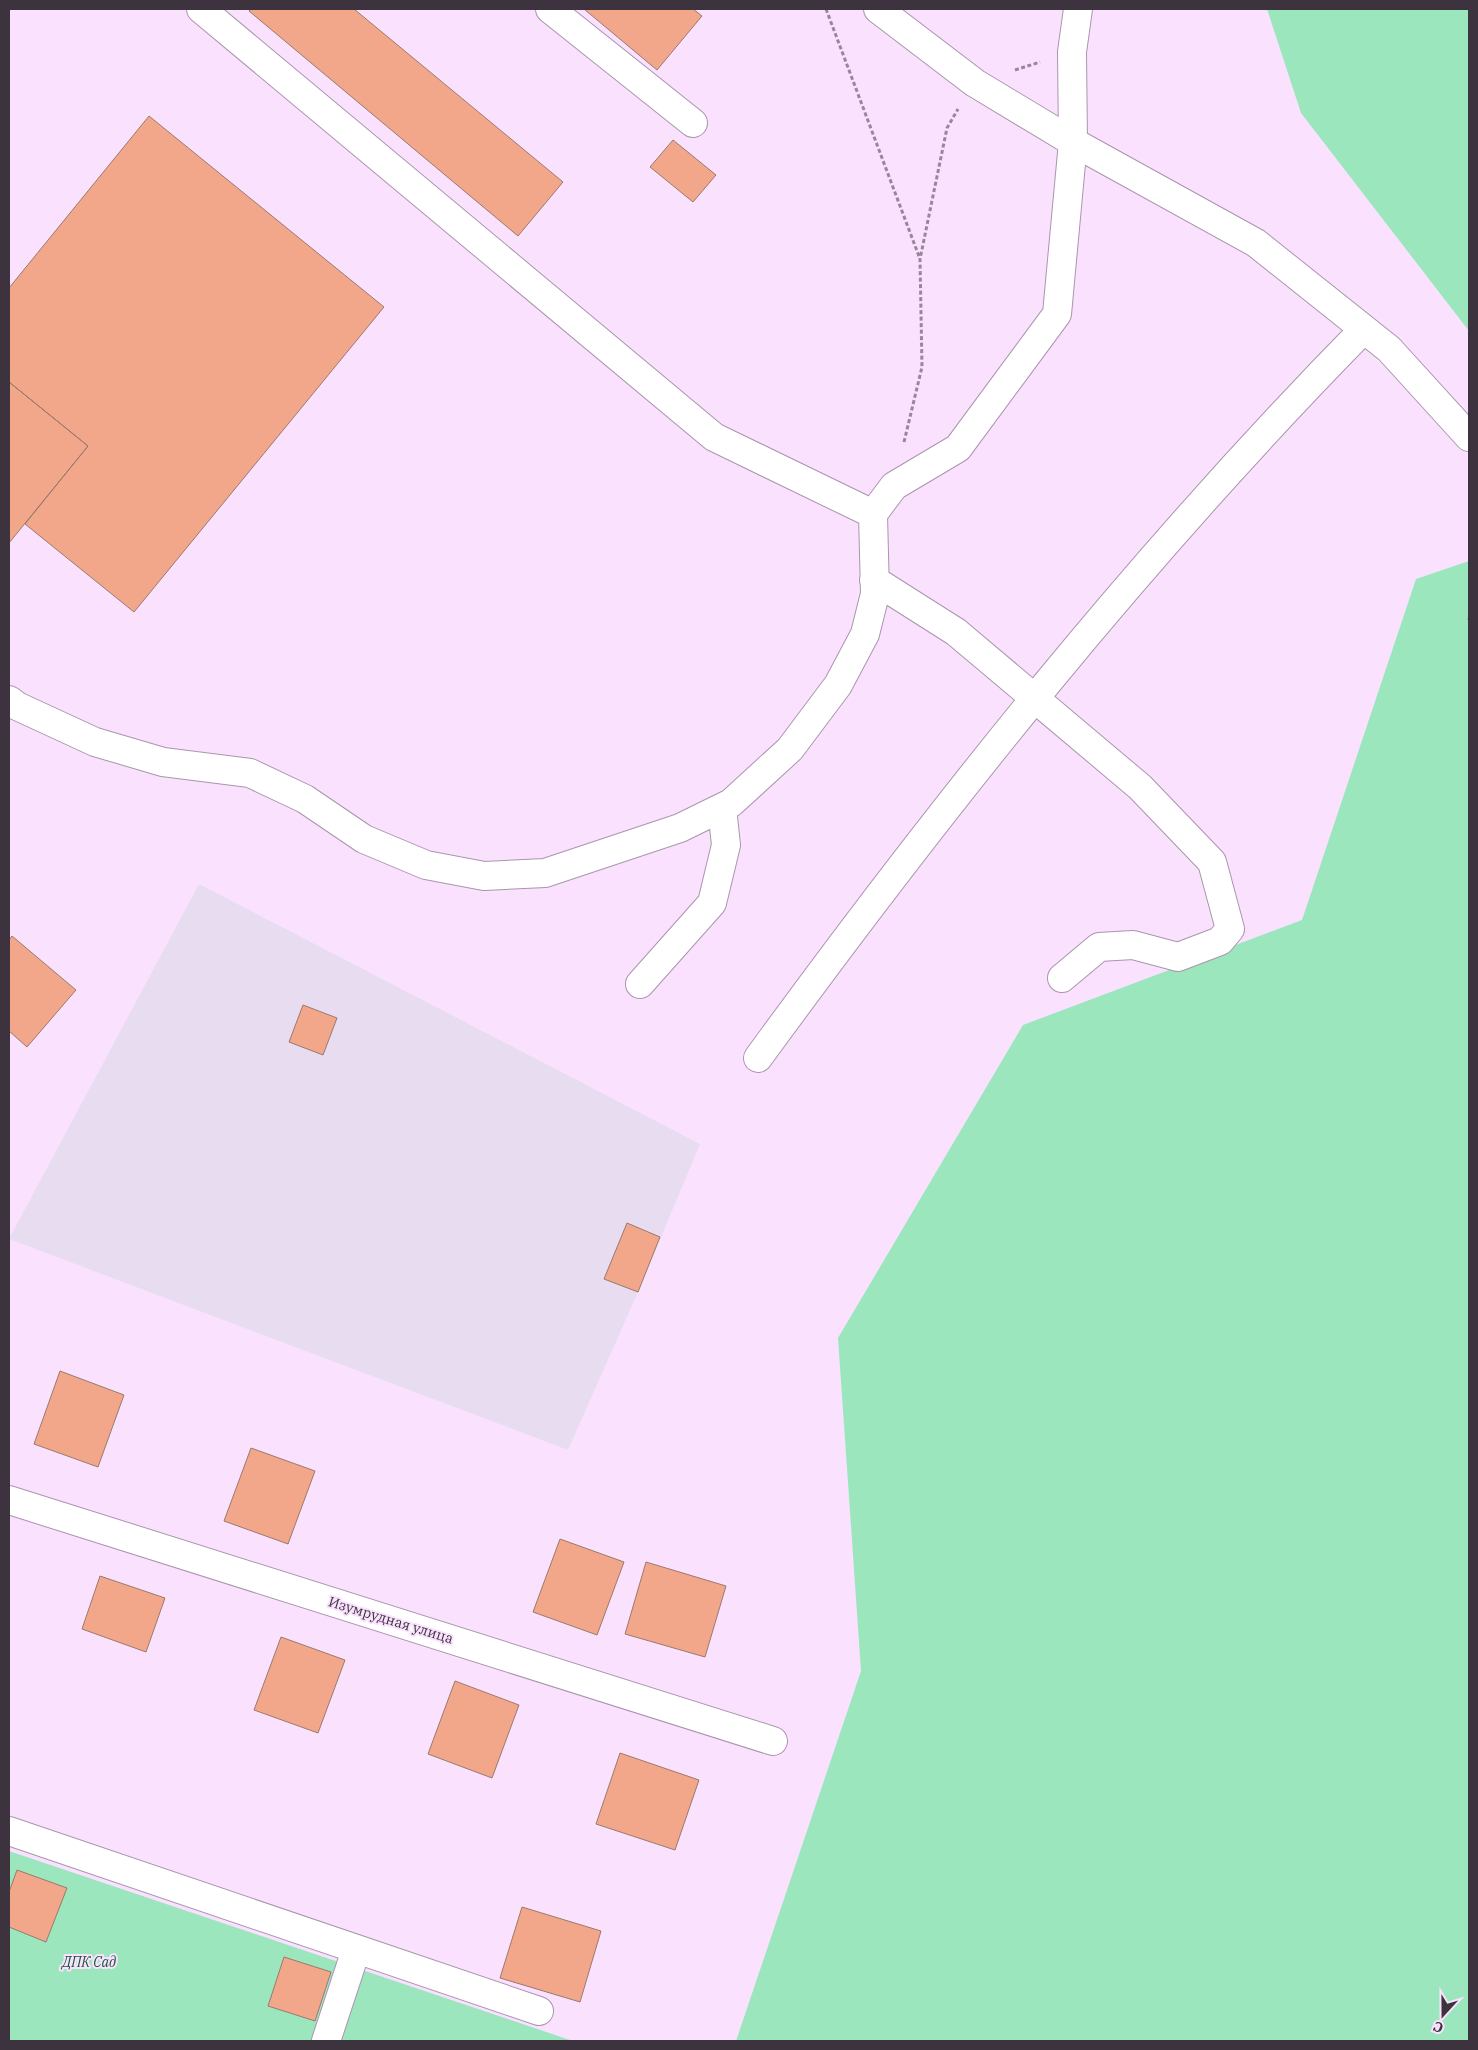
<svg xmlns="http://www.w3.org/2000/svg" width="1478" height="2050" font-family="'IBM Plex Serif',serif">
	<rect width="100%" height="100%" fill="#fae2fe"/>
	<path fill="#e8dcf0" d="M199,884l501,260 -62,148 -70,158 -559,-211z"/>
	<path fill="#9ce6be" d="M1267,9h202v322l-168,-218z
		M1469,561v1480h-733l125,-370 -23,-333 185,-313 279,-105 114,-341z
		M9,1851l564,190h-564z"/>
	<path fill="#f2a78b" stroke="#9a796d" d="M251,9h103l209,173 -45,54 -269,-225z
		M584,9h109l9,7 -45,54z
		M149,116l235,191 -250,305 -109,-88 63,-78 -79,-64v-94z
		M673,140l43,35 -23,27 -43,-35z
		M9,382l79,64 -79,97z
		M12,936l64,54 -49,57 -18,-16v-91z
		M303,1005l34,13 -14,37 -34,-13z
		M627,1223l33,14 -22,55 -34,-13z
		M60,1371l64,24 -26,72 -64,-23z
		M251,1448l64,23 -27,73 -64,-23z
		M560,1539l64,23 -27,73 -64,-23z
		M646,1562l80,24 -21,71 -80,-23z
		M100,1576l65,22 -19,54 -64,-23z
		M281,1637l64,23 -27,73 -64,-23z
		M455,1681l64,24 -27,73 -64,-24z
		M620,1753l79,27 -24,70 -79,-26z
		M17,1870l50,18 -21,54 -37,-15v-35z
		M522,1907l79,24 -21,71 -80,-24z
		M284,1957l47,15 -16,49 -47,-15z"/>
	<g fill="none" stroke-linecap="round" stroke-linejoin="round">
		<defs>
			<path id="minor" d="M550,9l143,114
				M878,9l97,74 98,59 183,101 133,106 80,88
				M873,514l21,-28 64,-38 99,-134 16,-172 -1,-90 6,-43
				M874,580l82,52 184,155 72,75 18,67 -10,12 -42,16 -45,-12 -34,2 -37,31
				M9,700l8,6 78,36 68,20 87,11 55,26 59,40 62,26 58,11 61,-3 135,-45 51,-25 59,-54 48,-64 27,-51 10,-40 -2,-80 -159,-77 -513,-428
				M640,984l72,-81 14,-58 -4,-37
				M758,1058c186,-255 384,-503 606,-729
				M9,1500l764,241
				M9,1831l530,180
				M326,2041l30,-91"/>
		</defs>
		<use href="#minor" stroke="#ab94ae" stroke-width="30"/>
		<path stroke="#98879a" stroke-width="3" stroke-dasharray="4 2.5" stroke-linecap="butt" d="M826,9l94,250
			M1015,70l25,-8
			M904,442l18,-75 -2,-108 27,-131 11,-19
			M1469,618v2"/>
		<use href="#minor" stroke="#fff" stroke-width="28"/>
	</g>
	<g text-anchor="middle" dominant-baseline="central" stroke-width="4" stroke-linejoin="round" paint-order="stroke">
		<g font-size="14" fill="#3d333e" stroke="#fae2fe">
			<text transform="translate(391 1620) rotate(17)">Изумрудная улица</text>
		</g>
		<g font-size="14" font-style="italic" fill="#185439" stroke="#fae2fe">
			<text x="89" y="1962">ДПК Сад</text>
		</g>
	</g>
	<rect width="1478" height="2050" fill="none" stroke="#3d333e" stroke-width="20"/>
	<g transform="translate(1443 2015) rotate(201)" stroke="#fae2fe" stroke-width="4" paint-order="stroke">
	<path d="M0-4L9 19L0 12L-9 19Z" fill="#3d333e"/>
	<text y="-8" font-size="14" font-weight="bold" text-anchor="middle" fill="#3d333e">С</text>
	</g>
</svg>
